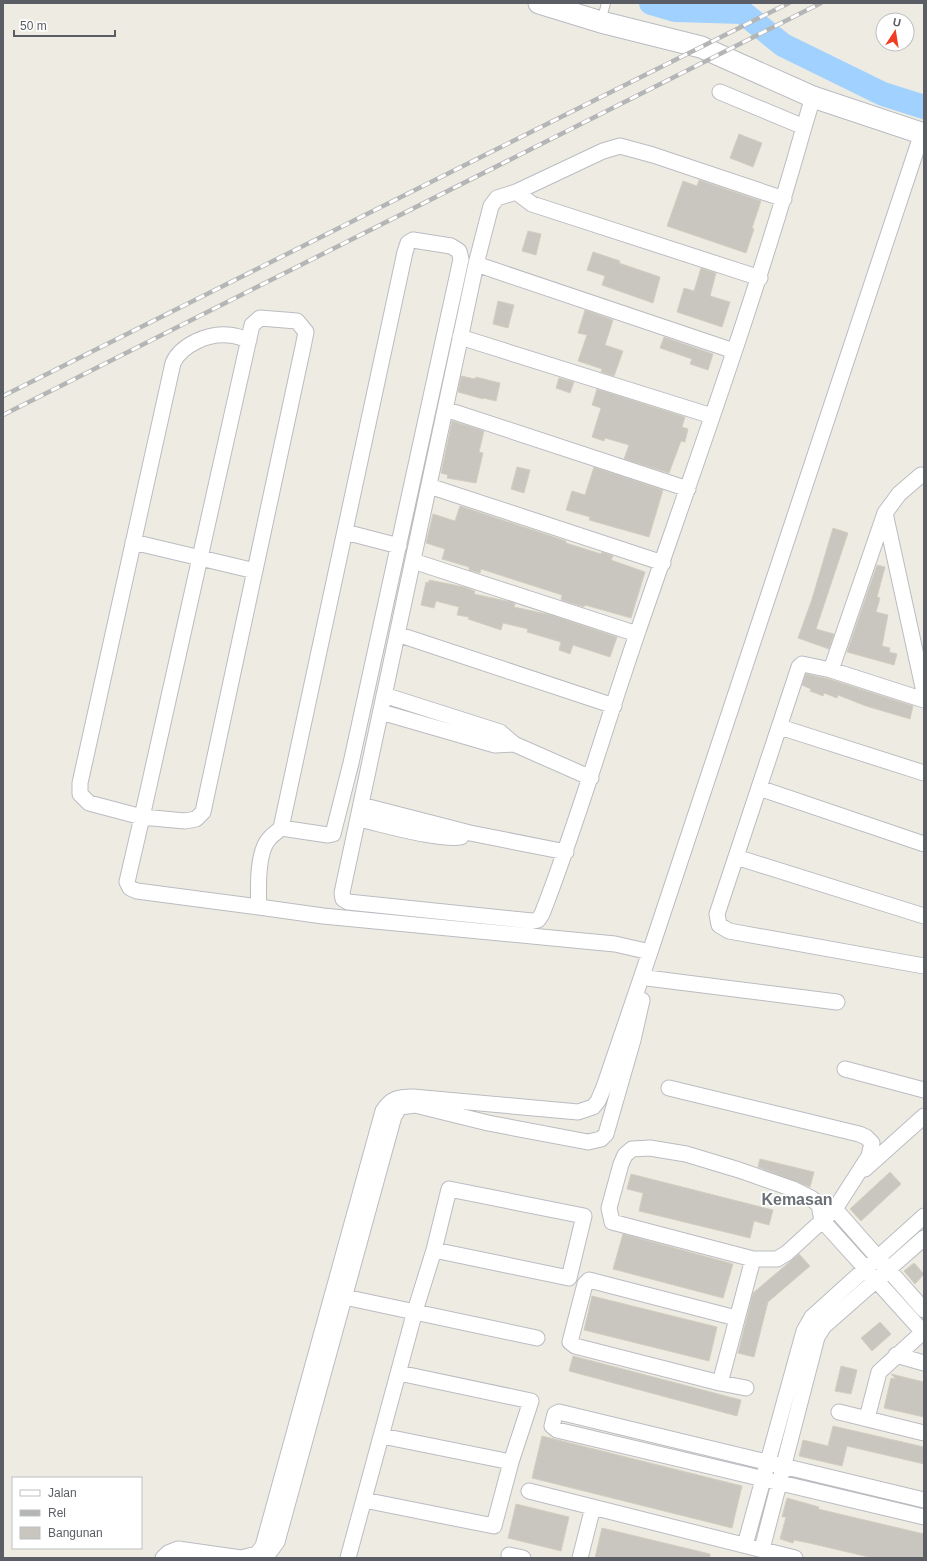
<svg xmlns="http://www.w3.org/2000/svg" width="927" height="1561" font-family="Helvetica,sans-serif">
	<rect width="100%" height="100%" fill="#eeece2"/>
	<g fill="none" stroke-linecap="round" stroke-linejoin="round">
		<path stroke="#a1d2ff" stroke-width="24" d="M651,3l24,7 67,2 41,33 100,49 41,13"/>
	</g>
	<path fill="#c9c6bf" stroke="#d3cec0" d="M739,134l23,9 -9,24 -23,-9z
		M699,180l62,21 -9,27 2,1 -8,24 -79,-27 16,-45 14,5z
		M528,231l13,3 -5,21 -14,-4z
		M593,252l27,9 -1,2 41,14 -7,26 -51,-18 3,-9 -18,-6z
		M701,268l15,5 -6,23 20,6 -8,25 -45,-15 7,-24 10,3z
		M498,301l16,4 -6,23 -15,-4z
		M585,310l28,10 -8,25 18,6 -9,25 -13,-4 1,-3 -24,-8 9,-26 -9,-2z
		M664,337l49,17 -5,16 -18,-6 2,-5 -32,-11z
		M461,376l14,3 1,-2 24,6 -4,18 -13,-3v1l-25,-7z
		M559,378l15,4 -4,11 -14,-5z
		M597,389l88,28 -3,10 6,2 -3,13 -4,-1 -12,32 -45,-14 5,-14 -24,-7 -1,3 -12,-4 9,-29 -9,-3z
		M452,421l32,10 -5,21 4,1 -7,30 -29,-5 1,-3 -7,-2z
		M517,467l13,3 -6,23 -13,-4z
		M594,467l69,23 -14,47 -60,-17 1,-3 -24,-7 6,-19 13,4z
		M460,506l106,35v2l35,11 1,-2 11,4 -2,4 34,12 -14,46 -46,-13 -1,2 -23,-7 1,-5 -81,-26 -1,4 -11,-3v-3l-27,-8 3,-10 -19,-6 7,-29 22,7z
		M833,528l15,5 -32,96 18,5 -5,15 -31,-11 14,-39z
		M877,565l8,2 -8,30 3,1 -4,14 12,3 -6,31 8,2 -1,4 8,2 -3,11 -47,-13z
		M429,580l35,7 11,4 -1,3 37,8 4,2 -1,3 37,8 66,22 -7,20 -37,-12 -3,9 -11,-4 2,-8 -34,-10 1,-3 -25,-6 -2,7 -33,-11 1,-2 -12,-2 2,-8 -23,-6 -2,7 -13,-3 5,-23 3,1z
		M806,674l23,5 84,27 -3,13 -44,-13 -28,-11 -1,3 -13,-5 -1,3 -13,-5 1,-2 -9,-4z
		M760,1159l54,13 -4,15 -52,-20z
		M890,1172l11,12 -40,37 -11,-12z
		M631,1174l142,36 -4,15 -15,-4 -4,17 -111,-27 4,-18 -16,-4z
		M623,1234l110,30 -10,34 -110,-29z
		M799,1254l11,12 -42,36 -14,55 -16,-4 15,-60z
		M914,1263l10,11 -9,10 -11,-13z
		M592,1296l125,31 -8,34 -125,-31z
		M880,1322l11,12 -19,17 -11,-13z
		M573,1356l168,44 -4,16 -168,-45z
		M841,1366l16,4 -6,24 -16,-3z
		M891,1374l33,8v35l-40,-9 7,-30 5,1z
		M833,1426l91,21v17l-77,-18 -5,20 -43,-10 4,-16 25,6z
		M542,1436l200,50 -10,42 -200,-50z
		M787,1498l32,9 -1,2 106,25v24h-51l-64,-15 -15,-3 -1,3 -13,-4 6,-22h-4z
		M516,1504l53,13 -8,34 -53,-13z
		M602,1528l108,26v4h-115z"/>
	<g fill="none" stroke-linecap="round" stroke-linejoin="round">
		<defs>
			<path id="lane" d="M601,22l5,-19"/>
			<path id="street" d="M720,92l84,35c-48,171 -109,338 -167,507 -32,93 -59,188 -95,280l-4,6 -6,1 -184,-19 -5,-3 -1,-6 134,-629 15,-58 6,-8 19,-6 87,-41 17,-5 33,9 131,44
				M804,127l9,-30
				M516,192l16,12 228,74
				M476,264l258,87
				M460,337l252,79
				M249,340c-7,-2 -14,-5 -21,-5 -20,-2 -47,10 -55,28l-93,420v11l9,9 53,14 43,4 11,-2 7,-7 100,-465 3,-15 -9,-11 -37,-3 -8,7 -110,492 -15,65 3,6 7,3 122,16
				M445,409l243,80
				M924,476l-3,-1 -22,19 -14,19 39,179
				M429,486l234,77
				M885,513l-54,157 -29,-6 -3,3 -82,247 2,11 10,6 195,35
				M345,532l54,14
				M133,542l122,29
				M413,561l224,73
				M397,634l217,72
				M831,670l93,30
				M384,695l116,37 14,12 77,34
				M381,712l114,33 19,-1
				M780,727l144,46
				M759,788l165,56
				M361,805l109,28 96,19
				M358,819c24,5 82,22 103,18
				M736,857l188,59
				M650,952l272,-819
				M647,978l190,24
				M845,1069l79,21
				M669,1088l190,46 7,3 6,6 -3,13 -34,53 -48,44 -10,6h-24l-33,124 -145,-37 -5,-4 15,-58 4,-4 147,38
				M865,1169l59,-53
				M820,1210l2,10 7,8 94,104
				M753,1259l-141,-37 -3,-14 12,-44 4,-9 7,-6 18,-1 36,6 53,16 54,19 18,9 8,7 16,4 89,101
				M335,1295l202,43
				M896,1355l28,8
				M720,1383l26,5
				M839,1412l85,21
				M867,1418l12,-46 45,-41
				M382,1436l129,26
				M529,1491l266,67
				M364,1500l130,26 17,-64 20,-61 -132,-28
				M924,1500l-365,-88 -4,2 -3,12 5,4 367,87
				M745,1545l59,-214 8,-14 112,-101
				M762,1549l55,-212 7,-11 100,-88
				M509,1555l14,3
				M163,1558l5,-5 10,-4 63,9 16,-4 6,-8 120,-435c8,-13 16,-14 30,-14l165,15 15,-5 5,-6 6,-14 46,-135 -35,-8 -292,-28 -64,-9c-1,-17 -2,-55 10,-68 3,-4 8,-7 12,-11l124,-576 3,-9 5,-3 38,6 8,5 2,8 -110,504 -18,71 -5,1 -47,-7
				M265,1558l12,-16 117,-426 6,-9 15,-2 73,18 100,19 13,-3 5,-5 27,-94 9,-40
				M348,1558l67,-247 19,-61 15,-61 135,27 -15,62 -135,-28
				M580,1558l13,-51"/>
			<path id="secondary" d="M539,3l62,19 100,25 112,50 111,37"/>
		</defs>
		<use href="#lane" stroke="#babcc2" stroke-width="10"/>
		<use href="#street" stroke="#babcc2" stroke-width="17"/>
		<use href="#secondary" stroke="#b8bbc1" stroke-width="23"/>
		<use href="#lane" stroke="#fff" stroke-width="8"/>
		<use href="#street" stroke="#fff" stroke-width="15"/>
		<use href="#secondary" stroke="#fff" stroke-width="21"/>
		<defs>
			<path id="rail" d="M3,396l786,-393
				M3,415l818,-412"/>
		</defs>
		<use href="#rail" stroke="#b4b5b5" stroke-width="4.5"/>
		<use href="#rail" stroke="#fff" stroke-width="3" stroke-dasharray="9" stroke-linecap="butt"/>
	</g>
	<g text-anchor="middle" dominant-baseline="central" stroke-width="3.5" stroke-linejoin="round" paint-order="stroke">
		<g font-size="16" font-weight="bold" fill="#6b7076" stroke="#fff">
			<text x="797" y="1199">Kemasan</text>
		</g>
	</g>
	<rect width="927" height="1561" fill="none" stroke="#5a5e64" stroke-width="8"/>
	<rect x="12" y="1477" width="130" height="72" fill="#ffffff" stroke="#bdbfc1"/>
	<rect x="20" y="1490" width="20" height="6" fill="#ffffff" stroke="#bdbfc1"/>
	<text x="48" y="1497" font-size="12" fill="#5a5e64">Jalan</text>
	<rect x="20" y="1510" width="20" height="6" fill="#b4b5b5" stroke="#bdbfc1"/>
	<text x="48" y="1517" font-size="12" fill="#5a5e64">Rel</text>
	<rect x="20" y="1527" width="20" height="12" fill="#c9c6bf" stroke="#bdbfc1"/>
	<text x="48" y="1537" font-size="12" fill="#5a5e64">Bangunan</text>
	<g transform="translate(895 32) rotate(12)"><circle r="19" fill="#ffffff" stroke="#bdbfc1"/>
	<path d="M0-3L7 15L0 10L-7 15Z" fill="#f13d26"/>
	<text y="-6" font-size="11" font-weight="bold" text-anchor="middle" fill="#5a5e64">U</text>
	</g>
	<path d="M14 30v6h101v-6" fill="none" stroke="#5a5e64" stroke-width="2"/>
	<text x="20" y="30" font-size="12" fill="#5a5e64" stroke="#ffffff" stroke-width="3" paint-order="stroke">50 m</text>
</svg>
